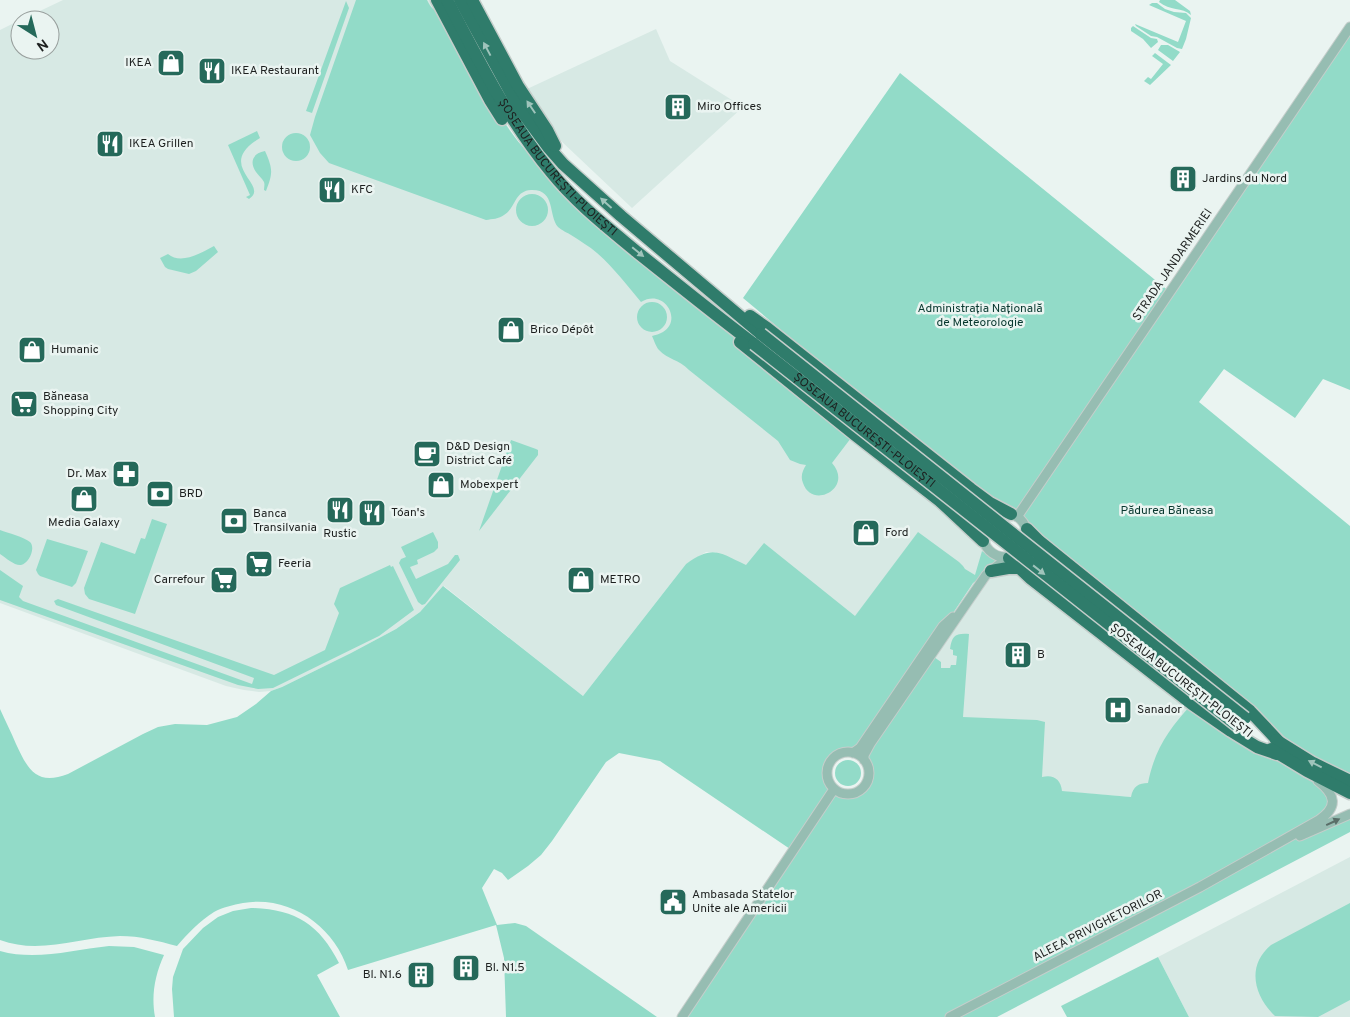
<svg xmlns="http://www.w3.org/2000/svg" width="1350" height="1017" font-family="Overpass,sans-serif">
	<rect width="100%" height="100%" fill="#eaf4f1"/>
	<path fill="#d7e9e4" d="M63,0h374l53,100 29,43 10,11 158,139 62,57 235,194 -10,39 35,-25 183,146 -37,83 -24,10 -263,-21 1,-5 -3,-8 -8,-8 -9,-3 -12,3 -121,-203h-10l-20,12 -103,132 -139,-110 -24,26 -24,17 -45,24 -69,34 -11,4 -12,1 -15,-2 -18,-4 -226,-83v-573l20,-10v30h30v-30h-29z
		M656,29l14,32 73,46 -111,101 -73,-69 -8,-10 -24,-40z
		M1350,857v160h-161l-31,-60z"/>
	<path fill="#92dbc8" fill-rule="evenodd" d="M356,0h71c4,9 9,12 18,15 25,47 48,100 84,139l158,139 62,57 105,84 -22,29c22,25 -20,47 -29,20 -3,-7 0,-13 3,-18l-6,-1 -10,-4 -12,-19 -89,-71c-10,-11 -21,-10 -30,-20 -3,-3 -5,-10 -7,-14 3,-1 8,-2 11,-4 20,-12 1,-44 -22,-30 -14,-17 -28,-35 -44,-49 -8,-7 -17,-12 -26,-18 -3,-2 -10,-5 -13,-8 -10,-12 -2,-38 -27,-37 -17,1 -15,18 -27,25 -5,4 -12,4 -18,5l-157,-57 -9,-10 -10,-18 5,-18z
		M1160,0h15l15,11 1,4c-9,-8 -21,-4 -32,-13z
		M346,1l3,7 -37,105 -6,-2z
		M1152,3h5l8,6 9,3 12,1 5,5 -5,21 -4,10 -5,-1 -20,-11 -6,-1 -15,-10 -1,-2 43,18 8,-21 -37,-16z
		M1133,26l18,12 6,1 1,3 -7,6 -8,-9 -12,-8v-3z
		M1350,27v363l-27,-11 -28,39 -71,-49 -25,33 151,124v255l-37,-18 -286,-234 -4,-7 -6,-5 -46,-28 -228,-191 157,-225 270,219z
		M1161,45h7l12,7 -7,9 -15,-11z
		M1155,53l16,12 -21,20 -6,-4 4,-4 3,2 12,-15 -11,-8z
		M257,131l3,7c-47,28 11,47 -11,61l-3,-2 4,-2 -22,-50z
		M282 147a14 14 0 1 1 28 0a14 14 0 1 1-28 0Z
		M265,151c8,18 8,22 1,40l-2,-1c0,-3 1,-5 0,-8 -2,-4 -6,-7 -8,-10 -7,-10 -3,-19 9,-21z
		M516 210a16 16 0 1 1 32 0a16 16 0 1 1-32 0Z
		M214,246l4,6 -22,19 -7,3 -21,-5 -3,-2 -5,-9 8,-4c13,11 33,-1 46,-8z
		M637 317a15 15 0 1 1 30 0a15 15 0 1 1-30 0Z
		M511,440l25,9 2,1v5l-59,76z
		M152,519l15,5 -32,90 -46,-15 -4,-5 -1,-6 17,-46 34,12 6,-16 4,1z
		M0,530c8,3 24,7 30,12 6,6 -1,21 -9,23 -6,1 -15,-7 -21,-11z
		M433,532l5,10v6l-4,4 -17,8 1,4 -8,3 6,12 32,-15 7,-9h3l2,5 -35,44 -3,1 -4,-3 -19,-39 2,-4 5,-2 -5,-10z
		M918,532l41,30 4,4 2,3 10,6 7,-24 18,12 -27,20 -46,69 14,10v6h9l1,-3h5l1,-9 -4,-1v-5l-3,-1c2,-13 5,-16 19,-15l-6,83 74,3 8,2 -3,55c11,-3 19,2 20,14l69,6c2,-11 8,-14 17,-14 7,-35 21,-54 44,-79l132,82 7,23 -68,43 87,-38v18l-353,185h-315l111,-166 -133,-90 -41,-8 -13,9 -54,79 -11,14 -13,11 -20,14 -6,-7 -8,-4 -12,19 15,37 18,-2 11,3 131,91h-151l-2,-59 -8,-33 -148,45c-14,-44 -58,-75 -105,-67 -10,2 -20,4 -29,9 -14,9 -26,21 -37,34 -19,-5 -37,-10 -57,-10 -41,1 -80,19 -120,4v-231c5,11 11,23 16,35 12,26 21,42 52,30l75,-40 15,-7 17,-3 32,1 30,-8 19,-13 15,-13 11,-4 69,-34 45,-24 24,-17 23,-26 140,110 103,-132c27,-19 32,-12 60,1l18,-22 91,73zM849,752c15,3 27,21 15,35 -27,29 -60,-31 -15,-35z
		M47,539l41,12 -12,32 -4,4 -32,-11 -2,-2 -2,-4z
		M390,565l1,2 2,-1 21,44 -35,26 -106,52 -15,1 -20,-4 -238,-85v-30l23,16 -4,11 4,4 229,83 2,-6 -198,-73 -2,-4 4,-2 216,76 51,-25 14,-37 -5,-9 6,-16z
		M835 773a13 13 0 1 1 26 0a13 13 0 1 1-26 0Z
		M1350,903v97l-32,17 -43,-1c-21,-20 -29,-50 -4,-71z
		M251,908c44,1 68,16 88,55l-22,12 23,42h-166l-2,-28 1,-12 10,-28 20,-21 15,-11 15,-6z
		M109,946l25,1 30,8c-9,20 -13,40 -9,62h-155v-66c36,10 72,-1 109,-5z
		M1158,957l31,60h-122l-6,-11z"/>
	<g fill="none" stroke-linecap="round" stroke-linejoin="round">
		<defs>
			<path id="minor" d="M983 535a22 22 0 1 1 44 0a22 22 0 1 1-44 0Z
				M1017,517l333,-490
				M827 773a21 21 0 1 1 42 0a21 21 0 1 1-42 0Z
				M853,753l7,-5 83,-122 10,-9
				M864,760v-5l6,-11 116,-169 21,-17
				M1300,836l50,-22
				M682,1017l152,-228
				M950,1017l250,-130 119,-67c19,-13 17,-25 -1,-39"/>
			<g id="highway">
				<path d="M437,0l53,100 12,19"/>
				<path id="s1" d="M447,0c31,59 61,120 104,172 25,31 56,55 86,80 39,31 77,62 117,92"/>
				<path d="M460,0l59,108 29,39 15,17 58,52 140,118"/>
				<path d="M472,0l46,86 29,44 8,16"/>
				<path d="M750,316l17,12 204,161 19,14 21,11"/>
				<path d="M740,342l114,92 86,67 43,40"/>
				<path d="M1027,529l12,12 211,170 32,34"/>
				<path d="M1009,558l21,20 162,126 39,27 26,16 20,7"/>
				<path d="M991,571l17,-3h12"/>
				<path d="M1276,740l37,23 37,18"/>
				<path d="M1271,749l36,22 43,22"/>
			</g>
		</defs>
		<use href="#minor" stroke="#c5cecb" stroke-width="11"/>
		<use href="#highway" stroke="#c5cecb" stroke-width="15"/>
		<use href="#minor" stroke="#96bdb2" stroke-width="9"/>
		<use href="#highway" stroke="#2f7c6b" stroke-width="12"/>
		<defs>
			<g id="highway-bridge">
				<path d="M761,334l484,384"/>
				<path id="s2" d="M754,344l484,382"/>
			</g>
		</defs>
		<use href="#highway-bridge" stroke="#c5cecb" stroke-width="15" stroke-linecap="butt"/>
		<use href="#highway-bridge" stroke="#2f7c6b" stroke-width="12"/>
	</g>
	<defs><path id="oneway-solid" d="M-6-.8H1V-3.2L6.5 0L1 3.2V.8H-6Z" transform="scale(1.25)"/></defs>
	<g fill="#9fc4bb">
		<use href="#oneway-solid" transform="translate(487 49) rotate(-118)"/>
		<use href="#oneway-solid" transform="translate(531 107) rotate(-124)"/>
		<use href="#oneway-solid" transform="translate(606 203) rotate(-138)"/>
		<use href="#oneway-solid" transform="translate(638 252) rotate(39)"/>
		<use href="#oneway-solid" transform="translate(1039 570) rotate(38)"/>
		<use href="#oneway-solid" transform="translate(1315 764) rotate(-153)"/>
	</g>
	<use fill="#5a6e68" href="#oneway-solid" transform="translate(1333 822) rotate(-25)"/>
	<defs>
		<symbol id="shop-square" viewBox="-11 -11 22 22"><rect x="-9" y="-9" width="18" height="18" rx="4" fill="#25695a" stroke="#eaf4f1"/><path d="M-5-2.5h2.3a2.7 3.5 0 0 1 5.4 0H5L5.5 6h-11ZM-1.5-2.5h3a1.5 2.3 0 0 0-3 0Z" fill="#fff"/></symbol>
		<symbol id="restaurant-square" viewBox="-11 -11 22 22"><rect x="-9" y="-9" width="18" height="18" rx="4" fill="#25695a" stroke="#eaf4f1"/><path d="M-5-6h1v4h1v-4h1v4h1v-4h1v5L-1.5 .5V6h-2V.5L-5-1ZM5-6V6H3V1.5H1.5Q1.5-4 5-6Z" fill="#fff"/></symbol>
		<symbol id="building-square" viewBox="-11 -11 22 22"><rect x="-9" y="-9" width="18" height="18" rx="4" fill="#25695a" stroke="#eaf4f1"/><path d="M-4-6H4V6H1V3H-1V6H-4ZM-2.5-4.3h1.7v1.8h-1.7ZM.8-4.3h1.7v1.8H.8ZM-2.5-1h1.7V.8h-1.7ZM.8-1h1.7V.8H.8Z" fill="#fff"/></symbol>
		<symbol id="supermarket-square" viewBox="-11 -11 22 22"><rect x="-9" y="-9" width="18" height="18" rx="4" fill="#25695a" stroke="#eaf4f1"/><path d="M-6-5.5h2.5l.6 2H6L4.5 2H-2.5L-4.4-4H-6ZM-1.5 3.2a1.3 1.3 0 1 0 .1 0ZM3 3.2a1.3 1.3 0 1 0 .1 0Z" fill="#fff"/></symbol>
		<symbol id="cafe-square" viewBox="-11 -11 22 22"><rect x="-9" y="-9" width="18" height="18" rx="4" fill="#25695a" stroke="#eaf4f1"/><path d="M-5.5-4.5H6V0H3Q3 3.5 0 3.5H-2.5Q-5.5 3.5-5.5 0ZM3-3.2v2h1.7v-2ZM-6 4.5H4V6H-6Z" fill="#fff"/></symbol>
		<symbol id="pharmacy-square" viewBox="-11 -11 22 22"><rect x="-9" y="-9" width="18" height="18" rx="4" fill="#25695a" stroke="#eaf4f1"/><path d="M-2-6h4v4h4v4h-4v4h-4v-4h-4v-4h4Z" fill="#fff"/></symbol>
		<symbol id="bank-square" viewBox="-11 -11 22 22"><rect x="-9" y="-9" width="18" height="18" rx="4" fill="#25695a" stroke="#eaf4f1"/><path d="M-6-4H6V4H-6ZM0-2.3a2.3 2.3 0 1 0 0 4.6a2.3 2.3 0 1 0 0-4.6Z" fill="#fff"/></symbol>
		<symbol id="hospital-square" viewBox="-11 -11 22 22"><rect x="-9" y="-9" width="18" height="18" rx="4" fill="#25695a" stroke="#eaf4f1"/><path d="M-5-5h3v3.5h4V-5h3V5h-3V1.5h-4V5h-3Z" fill="#fff"/></symbol>
		<symbol id="civic-square" viewBox="-11 -11 22 22"><rect x="-9" y="-9" width="18" height="18" rx="4" fill="#25695a" stroke="#eaf4f1"/><path d="M-.6-6.5H3V-4.5H.6V-3L4-1V1h2V6H-6V1h2V-1L-.6-3ZM-1.2 2.5V6h2.4V2.5Z" fill="#fff"/></symbol>
	</defs>
	<g fill-rule="evenodd">
		<use href="#shop-square" x="155" y="47" width="32" height="32"/>
		<use href="#restaurant-square" x="196" y="55" width="32" height="32"/>
		<use href="#building-square" x="662" y="91" width="32" height="32"/>
		<use href="#restaurant-square" x="94" y="128" width="32" height="32"/>
		<use href="#building-square" x="1167" y="163" width="32" height="32"/>
		<use href="#restaurant-square" x="316" y="174" width="32" height="32"/>
		<use href="#shop-square" x="495" y="314" width="32" height="32"/>
		<use href="#shop-square" x="16" y="334" width="32" height="32"/>
		<use href="#supermarket-square" x="8" y="388" width="32" height="32"/>
		<use href="#cafe-square" x="411" y="438" width="32" height="32"/>
		<use href="#pharmacy-square" x="110" y="458" width="32" height="32"/>
		<use href="#shop-square" x="425" y="469" width="32" height="32"/>
		<use href="#bank-square" x="144" y="478" width="32" height="32"/>
		<use href="#shop-square" x="68" y="483" width="32" height="32"/>
		<use href="#restaurant-square" x="324" y="494" width="32" height="32"/>
		<use href="#restaurant-square" x="356" y="497" width="32" height="32"/>
		<use href="#bank-square" x="218" y="505" width="32" height="32"/>
		<use href="#shop-square" x="850" y="517" width="32" height="32"/>
		<use href="#supermarket-square" x="243" y="548" width="32" height="32"/>
		<use href="#supermarket-square" x="208" y="564" width="32" height="32"/>
		<use href="#shop-square" x="565" y="564" width="32" height="32"/>
		<use href="#building-square" x="1002" y="639" width="32" height="32"/>
		<use href="#hospital-square" x="1102" y="694" width="32" height="32"/>
		<use href="#civic-square" x="657" y="886" width="32" height="32"/>
		<use href="#building-square" x="450" y="952" width="32" height="32"/>
		<use href="#building-square" x="405" y="959" width="32" height="32"/>
	</g>
	<g text-anchor="middle" dominant-baseline="central" stroke-width="5" stroke-linejoin="round" paint-order="stroke">
		<g font-size="12" fill="#1d201f" stroke="#eaf4f1" text-anchor="start">
			<text x="152" y="63" text-anchor="end">IKEA</text>
			<text x="231" y="71">IKEA Restaurant</text>
			<text x="697" y="107">Miro Offices</text>
			<text x="129" y="144">IKEA Grillen</text>
			<text x="1202" y="179">Jardins du Nord</text>
			<text x="351" y="190">KFC</text>
			<text x="530" y="330">Brico Dépôt</text>
			<text x="51" y="350">Humanic</text>
			<text x="43" y="397">Băneasa<tspan x="43" dy="14">Shopping City</tspan></text>
			<text x="446" y="447">D&amp;D Design<tspan x="446" dy="14">District Café</tspan></text>
			<text x="107" y="474" text-anchor="end">Dr. Max</text>
			<text x="460" y="485">Mobexpert</text>
			<text x="179" y="494">BRD</text>
			<text x="391" y="513">Tóan's</text>
			<text x="253" y="514">Banca<tspan x="253" dy="14">Transilvania</tspan></text>
			<text x="84" y="523" text-anchor="middle">Media Galaxy</text>
			<text x="885" y="533">Ford</text>
			<text x="340" y="534" text-anchor="middle">Rustic</text>
			<text x="278" y="564">Feeria</text>
			<text x="205" y="580" text-anchor="end">Carrefour</text>
			<text x="600" y="580">METRO</text>
			<text x="1037" y="655">B</text>
			<text x="1137" y="710">Sanador</text>
			<text x="692" y="895">Ambasada Statelor<tspan x="692" dy="14">Unite ale Americii</tspan></text>
			<text x="485" y="968">Bl. N1.5</text>
			<text x="402" y="975" text-anchor="end">Bl. N1.6</text>
		</g>
		<g font-size="12" fill="#1d201f" stroke="#eaf4f1">
			<text stroke="none"><textPath href="#s1" startOffset="202">ȘOSEAUA BUCUREȘTI-PLOIEȘTI</textPath></text>
			<text transform="translate(1173 265) rotate(-56)">STRADA JANDARMERIEI</text>
			<text stroke="none"><textPath href="#s2" startOffset="140">ȘOSEAUA BUCUREȘTI-PLOIEȘTI</textPath></text>
			<text transform="translate(1181 681) rotate(38)">ȘOSEAUA BUCUREȘTI-PLOIEȘTI</text>
			<text transform="translate(1098 926) rotate(-27)">ALEEA PRIVIGHETORILOR</text>
		</g>
		<g font-size="12" fill="#08382f" stroke="#eaf4f1">
			<text x="980" y="309">Administrația Națională<tspan x="980" dy="14">de Meteorologie</tspan></text>
			<text x="1167" y="511">Pădurea Băneasa</text>
		</g>
	</g>
	<g transform="translate(35 35) rotate(144)"><circle r="24" fill="#eaf4f1" stroke="#989f9d"/>
	<path d="M0-4L9 19L0 12L-9 19Z" fill="#25695a"/>
	<text y="-8" font-size="14" font-weight="bold" text-anchor="middle" fill="#1d201f">N</text>
	</g>
</svg>
